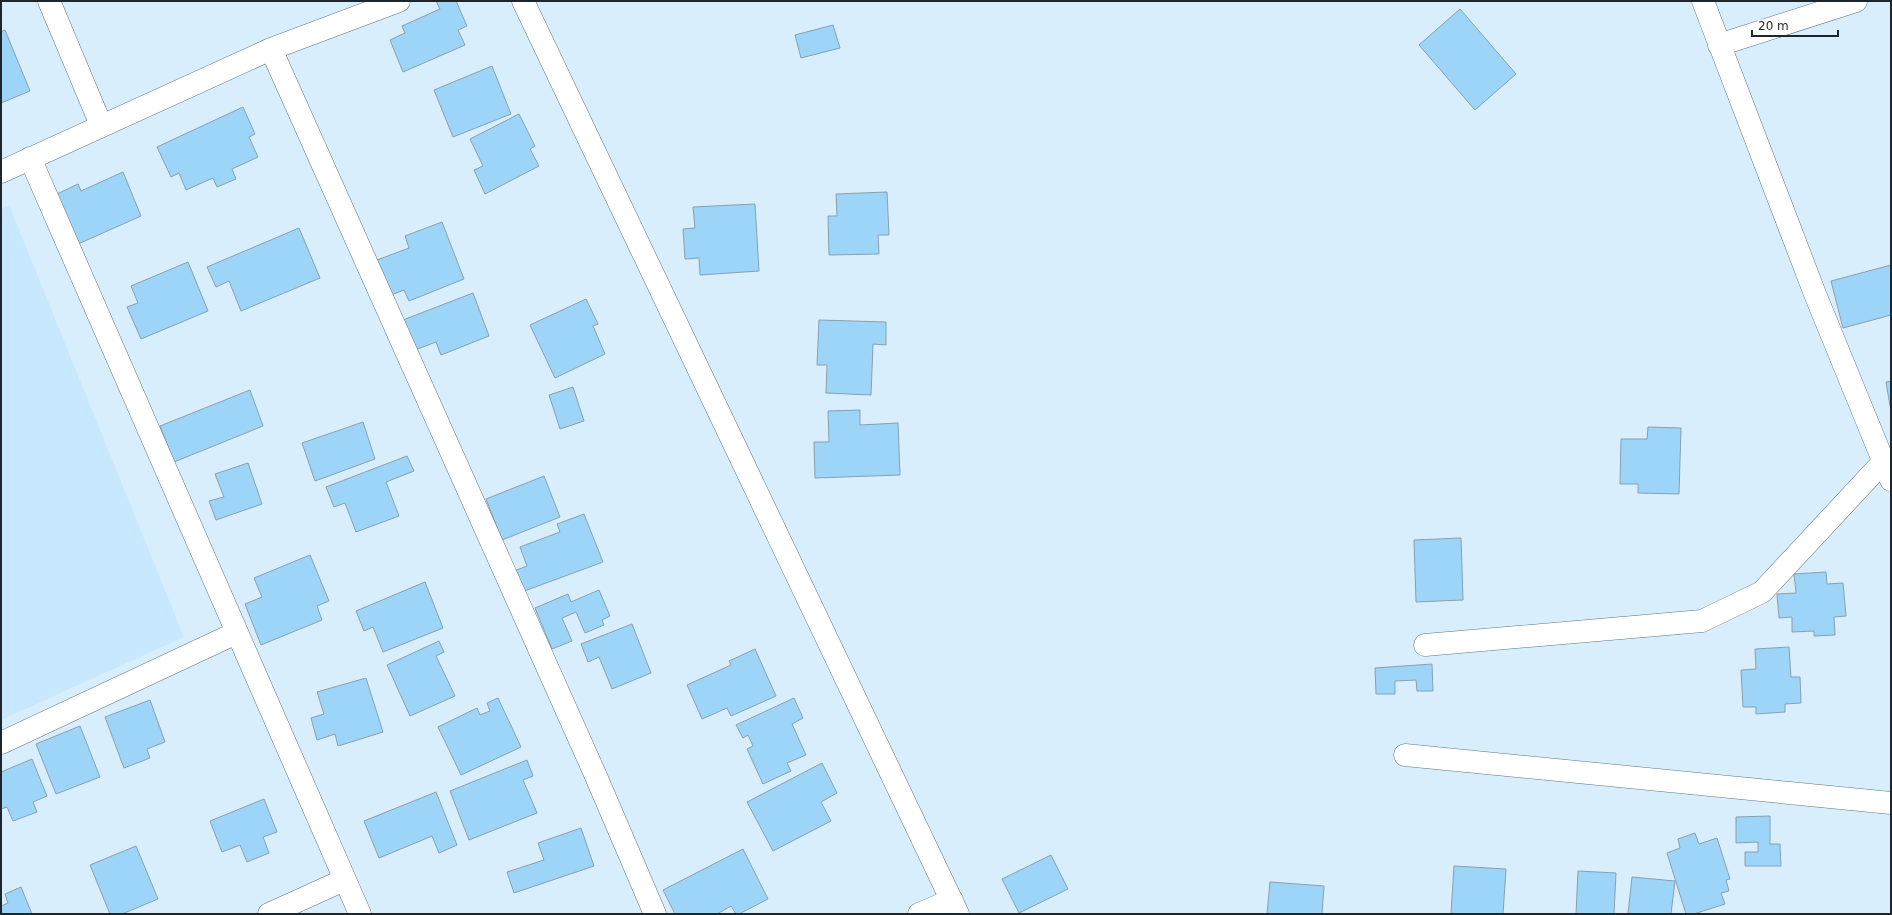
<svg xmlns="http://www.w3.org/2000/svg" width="1892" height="915" font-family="'DejaVu Sans',sans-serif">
	<rect width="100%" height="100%" fill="#d9eefc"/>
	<path fill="#c8e8ff" d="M9,205l175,432 -183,83v-511z"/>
	<path fill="#9dd5f9" stroke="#88a0b0" d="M436,1h20l11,25 -9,4 7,15 -62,27 -13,-32 15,-7 -3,-7 38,-17z
		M1460,9l56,65 -41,36 -56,-65z
		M833,25l7,23 -39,10 -6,-23z
		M5,30l25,61 -29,12v-71z
		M492,66l19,48 -58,23 -19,-47z
		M243,107l12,27 -6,3 9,20 -26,12 4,10 -19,8 -4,-9 -27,12 -7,-17 -8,4 -14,-30z
		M519,114l16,32 -5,3 9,17 -54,28 -11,-24 9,-4 -13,-27z
		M123,172l18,44 -63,28 -21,-50 21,-10 3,7z
		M887,192l2,43h-11l1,19 -50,1 -1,-39h9l-1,-22z
		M755,204l4,67 -59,4 -1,-17 -14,1 -2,-30 12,-1 -2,-21z
		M442,222l22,57 -55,22 -5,-11 -13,5 -14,-35 32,-12 -4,-12z
		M299,228l21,50 -79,33 -12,-30 -13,6 -9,-20z
		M188,262l20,49 -67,28 -14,-32 11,-4 -7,-17z
		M1891,265v50l-48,13 -12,-47z
		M473,293l16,43 -48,19 -5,-13 -21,8 -12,-30z
		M586,299l12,25 -5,2 12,28 -50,24 -25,-53z
		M819,320l67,2v23l-13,-1 -2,51 -45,-2 1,-28h-10z
		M1891,381v31l-5,-30z
		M573,387l11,34 -24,8 -11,-34z
		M250,390l13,36 -89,36 -14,-36z
		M860,410v15l38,-2 2,52 -85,3 -1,-36h15l-1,-31z
		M363,422l12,37 -60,22 -13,-38z
		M1648,427l33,1 -2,66 -41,-1v-9h-18l1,-45h26z
		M407,456l7,15 -28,11 13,34 -43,16 -11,-29 -11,4 -8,-20z
		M248,463l14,41 -46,16 -7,-19 15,-4 -9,-23z
		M544,476l16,41 -58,23 -16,-41z
		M584,514l19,48 -84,31 -8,-21 16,-6 -7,-19 40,-15 -3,-8z
		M1461,538l2,62 -47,2 -2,-62z
		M310,555l19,46 -12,5 5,14 -61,25 -16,-41 17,-7 -8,-19z
		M1826,572l1,12 16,-1 3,33 -12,1 1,18 -21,1v-5l-22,1v-15l-13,1 -2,-24 19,-1 -2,-19z
		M425,582l18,46 -60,24 -10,-25 -9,4 -8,-20z
		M599,590l11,26 -8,4 2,5 -19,8 -9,-21 -14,6 10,23 -20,8 -17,-41 33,-14 3,8z
		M632,624l19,49 -39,16 -13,-32 -11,5 -7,-18z
		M439,641l5,11 -8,4 19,40 -45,20 -23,-51z
		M1789,647l2,30h9l1,26 -16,1v8l-29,2v-7h-13l-2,-37 15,-1 -1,-20z
		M755,649l21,47 -45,20 -4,-8 -25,11 -15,-34 44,-20 -2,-4z
		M1432,664l1,27h-16l-1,-11 -21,1v13h-19l-1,-26z
		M366,678l17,54 -45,14 -3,-12 -18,6 -6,-22 13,-4 -7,-22z
		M498,698l23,49 -60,28 -23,-48 39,-19 3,7 10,-4 -3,-8z
		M794,698l9,20 -11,6 14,31 -19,8 4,8 -28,13 -16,-35 6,-3 -5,-11 -5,3 -7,-13z
		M150,700l15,42 -18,7 3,9 -26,10 -19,-51z
		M80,726l20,51 -44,17 -20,-50z
		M32,759l15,37 -14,6 4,10 -24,9 -6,-14 -6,2v-37z
		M527,760l6,16 -10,4 14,33 -68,27 -19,-49z
		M822,763l15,30 -16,9 10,19 -58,30 -26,-49z
		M436,792l21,53 -18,8 -7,-17 -53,22 -15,-37z
		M264,799l13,33 -14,5 6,16 -22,9 -7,-17 -18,7 -12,-31z
		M1770,816v28h10l1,22h-36v-14h13v-10l-22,1v-26z
		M581,828l13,38 -80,27 -7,-21 37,-12 -6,-17z
		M1695,833l4,11 18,-6 13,41 -4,1 3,11 -8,2 4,11 -31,10h-8l-19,-61 13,-5 -2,-9z
		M136,846l22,53 -36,15h-12l-20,-49z
		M743,849l25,50 -29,15h-3l-5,-8 -14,8h-42l-12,-24z
		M1051,855l17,34 -49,24 -17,-34z
		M1454,866l52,3 -3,45h-52z
		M1578,871l38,2 -2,41h-38z
		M1632,877l43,4 -4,33h-43z
		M1270,882l54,4 -2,28h-55z
		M21,887l11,27h-31v-8l7,-3 -3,-9z"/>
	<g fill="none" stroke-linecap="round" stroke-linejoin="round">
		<defs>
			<path id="minor" d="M49,1l52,124
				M523,1l435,913
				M1703,1l112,293 76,186
				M1719,45l137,-44
				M271,49l324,725 60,140
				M30,158l330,756
				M1,172l270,-123 128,-48
				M1425,645l277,-24 60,-29 122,-131
				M1,743l235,-110
				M1405,755l486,48
				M269,914l75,-34
				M919,914l33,-14"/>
		</defs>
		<use href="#minor" stroke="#5f7685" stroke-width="23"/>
		<use href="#minor" stroke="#fff" stroke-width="22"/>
	</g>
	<rect width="1892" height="915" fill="none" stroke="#1c262c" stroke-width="4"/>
	<path d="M1752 30v6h86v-6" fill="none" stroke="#1c262c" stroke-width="2"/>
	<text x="1758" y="30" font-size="12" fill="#1c262c" stroke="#ffffff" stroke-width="3" paint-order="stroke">20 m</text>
</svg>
